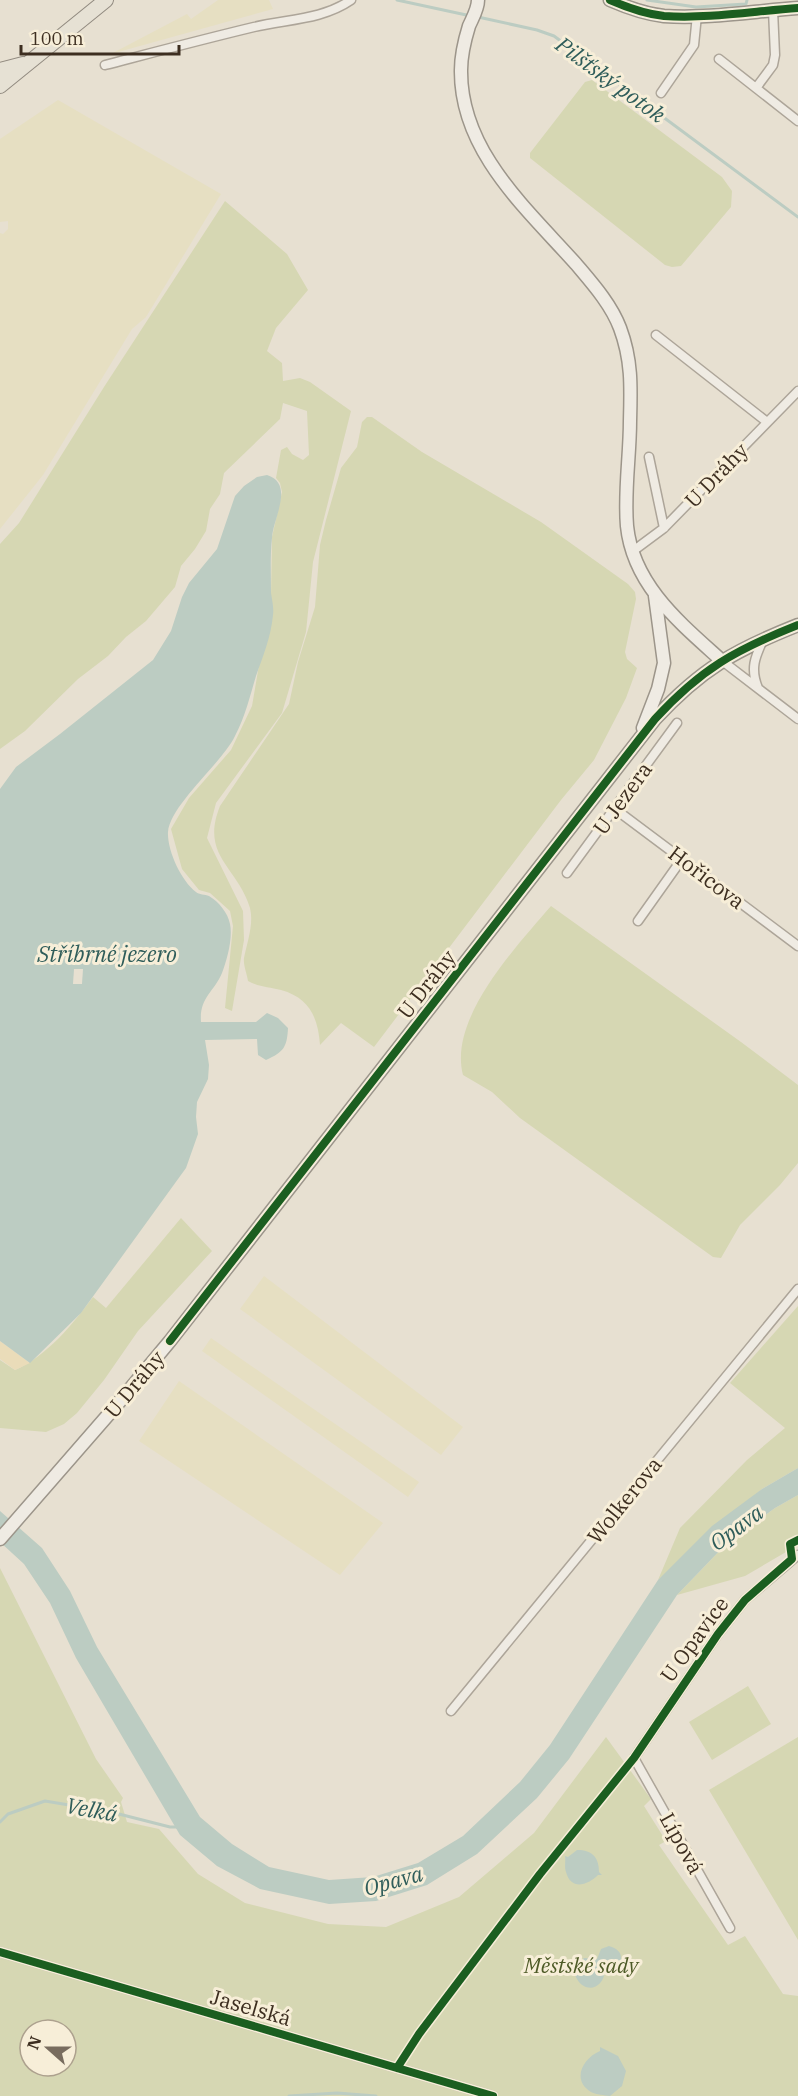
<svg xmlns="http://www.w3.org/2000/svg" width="798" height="2096" font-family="'IBM Plex Serif',serif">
	<rect width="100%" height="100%" fill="#e7e0d1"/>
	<path fill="#e6dfc2" d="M218,0h51l4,9 -162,45 76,-40 4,5z
		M58,100l163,94 -75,123 -14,12 -89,146 -43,54v-296l3,1 5,-5v-8l-8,1v-83z
		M264,1276l199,151 -22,28 -201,-146z
		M211,1338l208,144 -11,15 -206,-146z
		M179,1381l204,142 -43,52 -201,-134z"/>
	<path fill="#d6d7b3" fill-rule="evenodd" d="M592,80l130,97 10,14 -1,16 -50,59 -9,1 -7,-2 -135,-107v-5l55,-71z
		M225,201l62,53 21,36 -32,38 -9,23 15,12 1,18 17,-3 10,4 41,29 -38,151 -7,70 -24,81 -66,90 -9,35 36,73 1,29 -12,71 -7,-3 8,-82 -3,-15 -20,-18 -11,-3 -17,-21 -11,-40 18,-31 42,-48 21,-44 19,-111 1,-58 10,-45 -2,-9 -4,-5 5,-28 6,-3 5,7 11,6 6,-5 -2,-44 -24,-8 -3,16 -56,54 -4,21 -10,15 -4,22 -11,18 -14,17 -6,21 -29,34 -20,16 -18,19 -30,23 -53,52 -25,18v-205l19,-21 85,-136z
		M367,417h5l50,35 119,70 87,62 7,8 1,7 -11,53 2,7 10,9 -11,30 -32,62 -33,40 -187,247 -33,-24 -21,22c-2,-27 -10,-47 -39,-55 -12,-3 -22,-3 -33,-9 -1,-7 -5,-16 -4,-23 3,-15 10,-34 6,-50 -13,-42 -50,-52 -30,-102l69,-102 9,-42 17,-55 5,-62 6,-25 15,-52 16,-21 5,-25z
		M551,906l190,136 57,43v78l-18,22 -40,40 -19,33 -8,-1 -193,-139 -28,-26 -29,-17c-15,-57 54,-129 88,-169z
		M181,1218l31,33 -74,80 -34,49 -27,33 -13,11 -18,8 -46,-4v-68l15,10c32,-14 58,-46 78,-73l13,11z
		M798,1306v162l-36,21 -104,91 22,-52 67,-68 38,-32 -55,-45z
		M798,1495v50l-53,31 -68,19 50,-52 48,-35z
		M0,1568l96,191 27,39 -2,4 6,20 32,7 39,45 47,29 83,21 58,3 73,-30 75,-64 72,-96 45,62 -7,7 22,35 -7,4 69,100 17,-9 38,58 15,2v100h-798zM30,2030h36v36h-36z
		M748,1686l23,38 -59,36 -23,-38z
		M798,1737v203l-89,-150z"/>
	<path fill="#eadcb9" d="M0,1341l30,22 -15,7 -15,-11z"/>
	<path fill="#bcccc2" d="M267,475c28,9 6,43 5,63 -2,18 -1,37 -1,55 1,7 3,15 2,22 -2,22 -10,41 -17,61 -6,20 -11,41 -21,60 -13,27 -65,69 -67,96 -1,18 13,49 28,60 3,3 9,2 13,4 10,6 19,17 21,28 3,14 -3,36 -8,49 -8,19 -23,25 -21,49h55l11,-9 11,5 10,10c-1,19 -4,24 -22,32l-8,-5 -1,-16 -52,1 4,25 -1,14 -11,23 -1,15 2,17 -12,34 -105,145 -51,50 -30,-22v-552l16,-22 44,-33 93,-74 18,-29 11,-34 7,-14 28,-34 18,-53 9,-10 13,-9z
		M798,1468v27l-23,13 -48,35 -50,52 -108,164 -32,39 -60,56 -50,31 -51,16 -47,3 -69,-15 -43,-23 -37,-31 -104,-177 -26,-55 -26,-39 -24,-22v-31l42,37 28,43 27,56 103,170 32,27 37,23 60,13 44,-3 45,-14 45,-27 57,-54 30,-37 108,-165 54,-54 50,-37z
		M577,1850c16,0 22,8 22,22l3,3h-4c-10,10 -27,16 -32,-3 -2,-6 0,-11 -1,-16l3,1z
		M609,1946c11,3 15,10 10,20l-9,5 -5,-1c-1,20 -22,25 -30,5l1,-9 8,-8 13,1 4,-10z
		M600,2047l18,9 8,15 -4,15 -12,10c-6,-1 -13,-1 -19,-4 -20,-12 -8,-34 9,-41z"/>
	<path fill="#e7e0d1" d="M74,969h9l-1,15h-9z"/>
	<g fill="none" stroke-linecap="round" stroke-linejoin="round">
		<path stroke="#bcccc2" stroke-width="3" d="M397,0l74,16
			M647,0l49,7 50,-3 1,-4
			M478,17l59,13 17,6 244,181
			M0,1822l8,-8 37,-13 66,11 59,15h9
			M289,2096l48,-3 39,3"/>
		<defs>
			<path id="street" d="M719,59l79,62
				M105,65c50,-13 99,-26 149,-38 33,-8 68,-7 97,-27
				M756,88l17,-23 2,-10 -2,-45
				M661,93l33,-48 3,-30
				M656,335l111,87
				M649,457l15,71
				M633,551l31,-23 134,-137
				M721,660l77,59
				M758,688c-8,-19 -3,-31 5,-48
				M615,809l183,137
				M567,873l110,-150
				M638,921l44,-62
				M451,1711l347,-422
				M730,1928l-96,-170 84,-124 27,-34 53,-45
				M0,1952l493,144"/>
			<path id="secondary" d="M478,0c0,9 -5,17 -9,26 -4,13 -8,29 -8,44 -1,81 66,139 115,194 16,19 35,40 44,64 12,32 11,59 10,93 0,35 -6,70 -3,105 6,59 53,97 94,134
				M610,0c16,7 36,14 54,16 44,3 90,-5 134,-8
				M643,728l15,-39 6,-26 -9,-67
				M0,1539l115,-132 55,-66 485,-622c46,-50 80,-69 143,-94"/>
			<path id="primary" d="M0,70l23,-6
				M0,86l106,-86"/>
		</defs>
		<use href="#street" stroke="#ada599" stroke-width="11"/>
		<use href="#secondary" stroke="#9c958a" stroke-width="15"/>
		<use href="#primary" stroke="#928b80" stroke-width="16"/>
		<use href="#street" stroke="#efebe3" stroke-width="8"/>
		<use href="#secondary" stroke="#efebe3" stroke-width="12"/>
		<use href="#primary" stroke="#e6e1d4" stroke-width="14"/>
		<defs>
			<path id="cycleway" d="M610,0c16,7 36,14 54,16 44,3 90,-5 134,-8
				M170,1341l485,-622c46,-50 80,-69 143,-94
				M0,1952l493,144
				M397,2068l22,-34 121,-160 94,-116 84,-124 27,-34 47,-41 -2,-15 8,-4"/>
		</defs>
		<use href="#cycleway" stroke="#f7eed8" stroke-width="11"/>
		<use href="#cycleway" stroke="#1b5e20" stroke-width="8"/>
	</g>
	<g text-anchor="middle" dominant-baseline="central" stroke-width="6" stroke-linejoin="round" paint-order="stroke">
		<g font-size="21" fill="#3d2e20" stroke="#f7eed8">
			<text transform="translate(716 475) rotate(-46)">U Dráhy</text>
			<text transform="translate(622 798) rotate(-54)">U Jezera</text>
			<text transform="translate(707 877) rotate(37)">Hořicova</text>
			<text transform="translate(426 984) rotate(-52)">U Dráhy</text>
			<text transform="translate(134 1384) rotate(-50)">U Dráhy</text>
			<text transform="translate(624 1500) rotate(-51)">Wolkerova</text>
			<text transform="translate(694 1639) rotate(-54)">U Opavice</text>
			<text transform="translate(682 1843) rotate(61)">Lípová</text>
			<text transform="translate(251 2007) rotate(16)">Jaselská</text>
		</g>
		<g font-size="21" font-style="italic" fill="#4d5a26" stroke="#f7eed8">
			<text x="581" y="1965">Městské sady</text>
		</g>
		<g font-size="22" font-style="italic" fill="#2f5d5a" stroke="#f7eed8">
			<text transform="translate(611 79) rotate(36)">Pilšťský potok</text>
			<text x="107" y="953">Stříbrné jezero</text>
			<text transform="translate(736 1527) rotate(-37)">Opava</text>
			<text transform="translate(92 1809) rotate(10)">Velká</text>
			<text transform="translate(393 1880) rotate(-15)">Opava</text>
		</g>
	</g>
	<g transform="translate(48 2048) rotate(291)"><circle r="28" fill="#f7eed8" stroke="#ada18e" stroke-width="1.5"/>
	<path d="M0-4.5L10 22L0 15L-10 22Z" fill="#786c5e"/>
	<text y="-9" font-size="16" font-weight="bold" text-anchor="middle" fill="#3d2e20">N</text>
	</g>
	<path d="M21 45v9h158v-9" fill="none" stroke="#3d2e20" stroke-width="3"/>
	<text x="30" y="45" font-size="18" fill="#3d2e20" stroke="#f7eed8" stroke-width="4.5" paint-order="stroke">100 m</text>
</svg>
